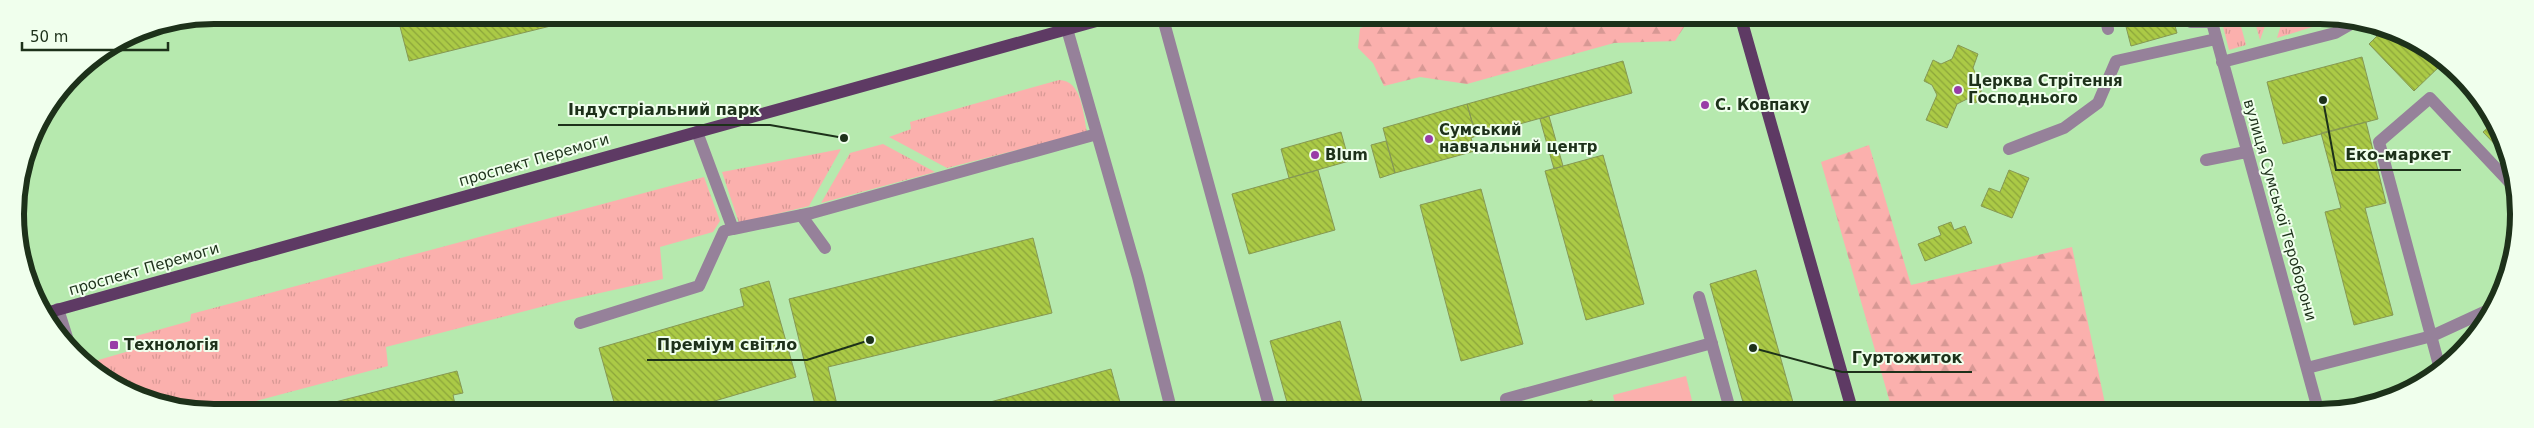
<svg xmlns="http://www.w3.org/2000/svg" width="2534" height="428" font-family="'DejaVu Sans',sans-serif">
	<defs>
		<pattern id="grass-tufts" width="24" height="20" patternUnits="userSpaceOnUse" patternTransform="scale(1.25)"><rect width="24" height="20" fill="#fbb0ad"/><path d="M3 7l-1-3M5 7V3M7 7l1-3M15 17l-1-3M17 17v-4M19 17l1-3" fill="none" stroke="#d79894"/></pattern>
		<pattern id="forest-firs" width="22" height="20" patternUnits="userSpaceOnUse" patternTransform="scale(1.25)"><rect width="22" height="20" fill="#fbb0ad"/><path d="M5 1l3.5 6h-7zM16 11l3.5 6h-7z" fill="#d79894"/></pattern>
		<pattern id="building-back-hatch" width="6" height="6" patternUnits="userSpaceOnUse" patternTransform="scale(1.25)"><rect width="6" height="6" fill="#abca46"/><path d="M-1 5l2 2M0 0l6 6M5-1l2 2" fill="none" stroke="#8ba53a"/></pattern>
	</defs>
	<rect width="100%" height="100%" fill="#b6e9ae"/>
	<path fill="url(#grass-tufts)" d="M2220,15h18l8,30 -17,5z
		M2253,15h16l-9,25z
		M2284,15h49l8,3 -64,20z
		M1059,80c23,0 24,34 28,52l-140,36 -58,-31 22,-8 -1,-7z
		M883,144l52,28 -114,31 29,-50z
		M841,149l-32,57 -70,17 -17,-51z
		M704,177l16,44 -7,11 -53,15 3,32 -99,22 -178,46 2,19 -177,47h-10l-75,-20 -38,-30 48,-14v-13l54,-15 1,-7z"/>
	<path fill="url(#forest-firs)" d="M1402,15h275l11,6 -13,20 -61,2 -147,41 -47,-7 -36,9 -11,-23 -15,-15 2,-20z
		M1869,145l42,140 161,-38 35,166h-214l-72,-251z"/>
	<path fill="#fbb0ad" d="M1686,376l9,37h-78l-4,-18z"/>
	<path fill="url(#building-back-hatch)" stroke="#869854" d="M397,15h181l1,4 -170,42z
		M2123,15h49l5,18 -46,13z
		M2384,29l24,7 35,27 -29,28 -45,-47z
		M1958,45l20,9 -5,14 5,11 7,3 -9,21 -9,-4 -10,5 -10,24 -21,-8 11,-25 -5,-10 -8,-4 9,-21 8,4 11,-5z
		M2362,57l16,62 -95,25 -16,-62z
		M1623,61l9,32 -156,43 -9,-32z
		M2443,63l27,20 17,29 -46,-47z
		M1467,104l9,32 -5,2 4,13 -80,22 -12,-45z
		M1549,116l14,50 -9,3 -14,-50z
		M2366,122l20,81 -21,5 28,107 -39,10 -29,-113 16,-4 -20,-75z
		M2493,123l16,27 1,10 -27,-28z
		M1341,132l8,29 -60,17 -8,-29z
		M1386,141l9,32 -15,5 -9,-33z
		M1603,155l41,149 -58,16 -41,-149z
		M1318,170l17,60 -86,24 -17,-60z
		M2009,170l20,8 -17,40 -31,-12 8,-18 11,4z
		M1481,189l42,155 -62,17 -41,-156z
		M1951,222l3,8 11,-4 7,17 -47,18 -7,-17 23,-9 -3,-8z
		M1033,238l19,75 -224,54 11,46h-22l-28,-114z
		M1756,270l40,143h-50l-36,-129z
		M769,281l27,96 -122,36h-57l-18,-65 145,-42 -4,-17z
		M1340,321l25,92h-75l-20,-72z
		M1111,369l12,44h-173z
		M457,371l6,22 -10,2 4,18h-165z
		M1592,400l3,13h-48z"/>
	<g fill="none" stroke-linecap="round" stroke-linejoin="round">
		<path stroke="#96819a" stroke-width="12" d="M1162,15l109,398
			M2105,15l3,14
			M2181,15l10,7h20
			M2210,15l109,398
			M1067,29l71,248 34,136
			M2222,62l113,-29 21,-12
			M2009,149l55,-21 34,-25 18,-42 100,-22
			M2206,160l40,-8
			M801,215l24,33
			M733,229l79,-16 285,-79
			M1699,297l32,116
			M58,309l13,41
			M580,323l119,-37 25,-55 9,-2 -36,-97
			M2307,368l125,-32 63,-29
			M2440,369l-61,-227 51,-44 83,88
			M1506,399l206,-56"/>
		<path stroke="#5e3a64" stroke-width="12" d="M1740,15l113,398
			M46,313l1072,-298"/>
	</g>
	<g fill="#983da7" stroke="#f0ffed" stroke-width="2">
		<circle cx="1958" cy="90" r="5"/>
		<circle cx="1705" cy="105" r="5"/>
		<circle cx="1429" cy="139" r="5"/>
		<circle cx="1315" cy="155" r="5"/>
		<rect x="109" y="340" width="10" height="10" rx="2.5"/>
	</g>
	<g text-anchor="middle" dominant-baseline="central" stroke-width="4" stroke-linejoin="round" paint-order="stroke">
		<g font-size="15" font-weight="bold" fill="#1d311a" stroke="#f0ffed" text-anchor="start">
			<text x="1968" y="81">Церква Стрітення<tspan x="1968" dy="17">Господнього</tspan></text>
			<text x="1715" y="105">С. Ковпаку</text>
			<text x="1439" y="130">Сумський<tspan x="1439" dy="17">навчальний центр</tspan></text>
			<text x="1325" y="155">Blum</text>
			<text x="124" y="345">Технологія</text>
		</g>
		<g font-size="15" fill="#1d311a" stroke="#f0ffed">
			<text transform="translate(534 160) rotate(-16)">проспект Перемоги</text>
			<text transform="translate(2280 210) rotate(74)">вулиця Сумської Тероборони</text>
			<text transform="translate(144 269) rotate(-16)">проспект Перемоги</text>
		</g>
	</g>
	<path d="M0 0H2534V428H0ZM214 24H2320A190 190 0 0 1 2510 214V214A190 190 0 0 1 2320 404H214A190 190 0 0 1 24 214V214A190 190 0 0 1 214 24Z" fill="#f0ffed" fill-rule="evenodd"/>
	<path fill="none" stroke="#1d311a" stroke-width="6" d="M214 24H2320A190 190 0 0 1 2510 214V214A190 190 0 0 1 2320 404H214A190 190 0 0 1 24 214V214A190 190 0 0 1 214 24Z"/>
	<path fill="none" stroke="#1d311a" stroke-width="2" d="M844 138L770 125H558M2323 100L2336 170H2461M870 340L807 360H647M1753 348L1842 372H1972"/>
	<g fill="#1d311a" stroke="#f0ffed" stroke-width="2">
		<circle cx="844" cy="138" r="5"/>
		<circle cx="2323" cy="100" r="5"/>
		<circle cx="870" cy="340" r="5"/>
		<circle cx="1753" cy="348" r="5"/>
	</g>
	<g font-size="16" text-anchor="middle" font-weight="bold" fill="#1d311a" stroke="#f0ffed" stroke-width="4" stroke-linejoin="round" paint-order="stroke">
		<text x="664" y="115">Індустріальний парк</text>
		<text x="2398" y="160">Еко-маркет</text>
		<text x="727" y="350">Преміум світло</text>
		<text x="1907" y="363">Гуртожиток</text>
	</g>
	<path d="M22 42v8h146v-8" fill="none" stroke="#1d311a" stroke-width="2.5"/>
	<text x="30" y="42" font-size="15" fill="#1d311a" stroke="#f0ffed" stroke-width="4" paint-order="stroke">50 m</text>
</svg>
